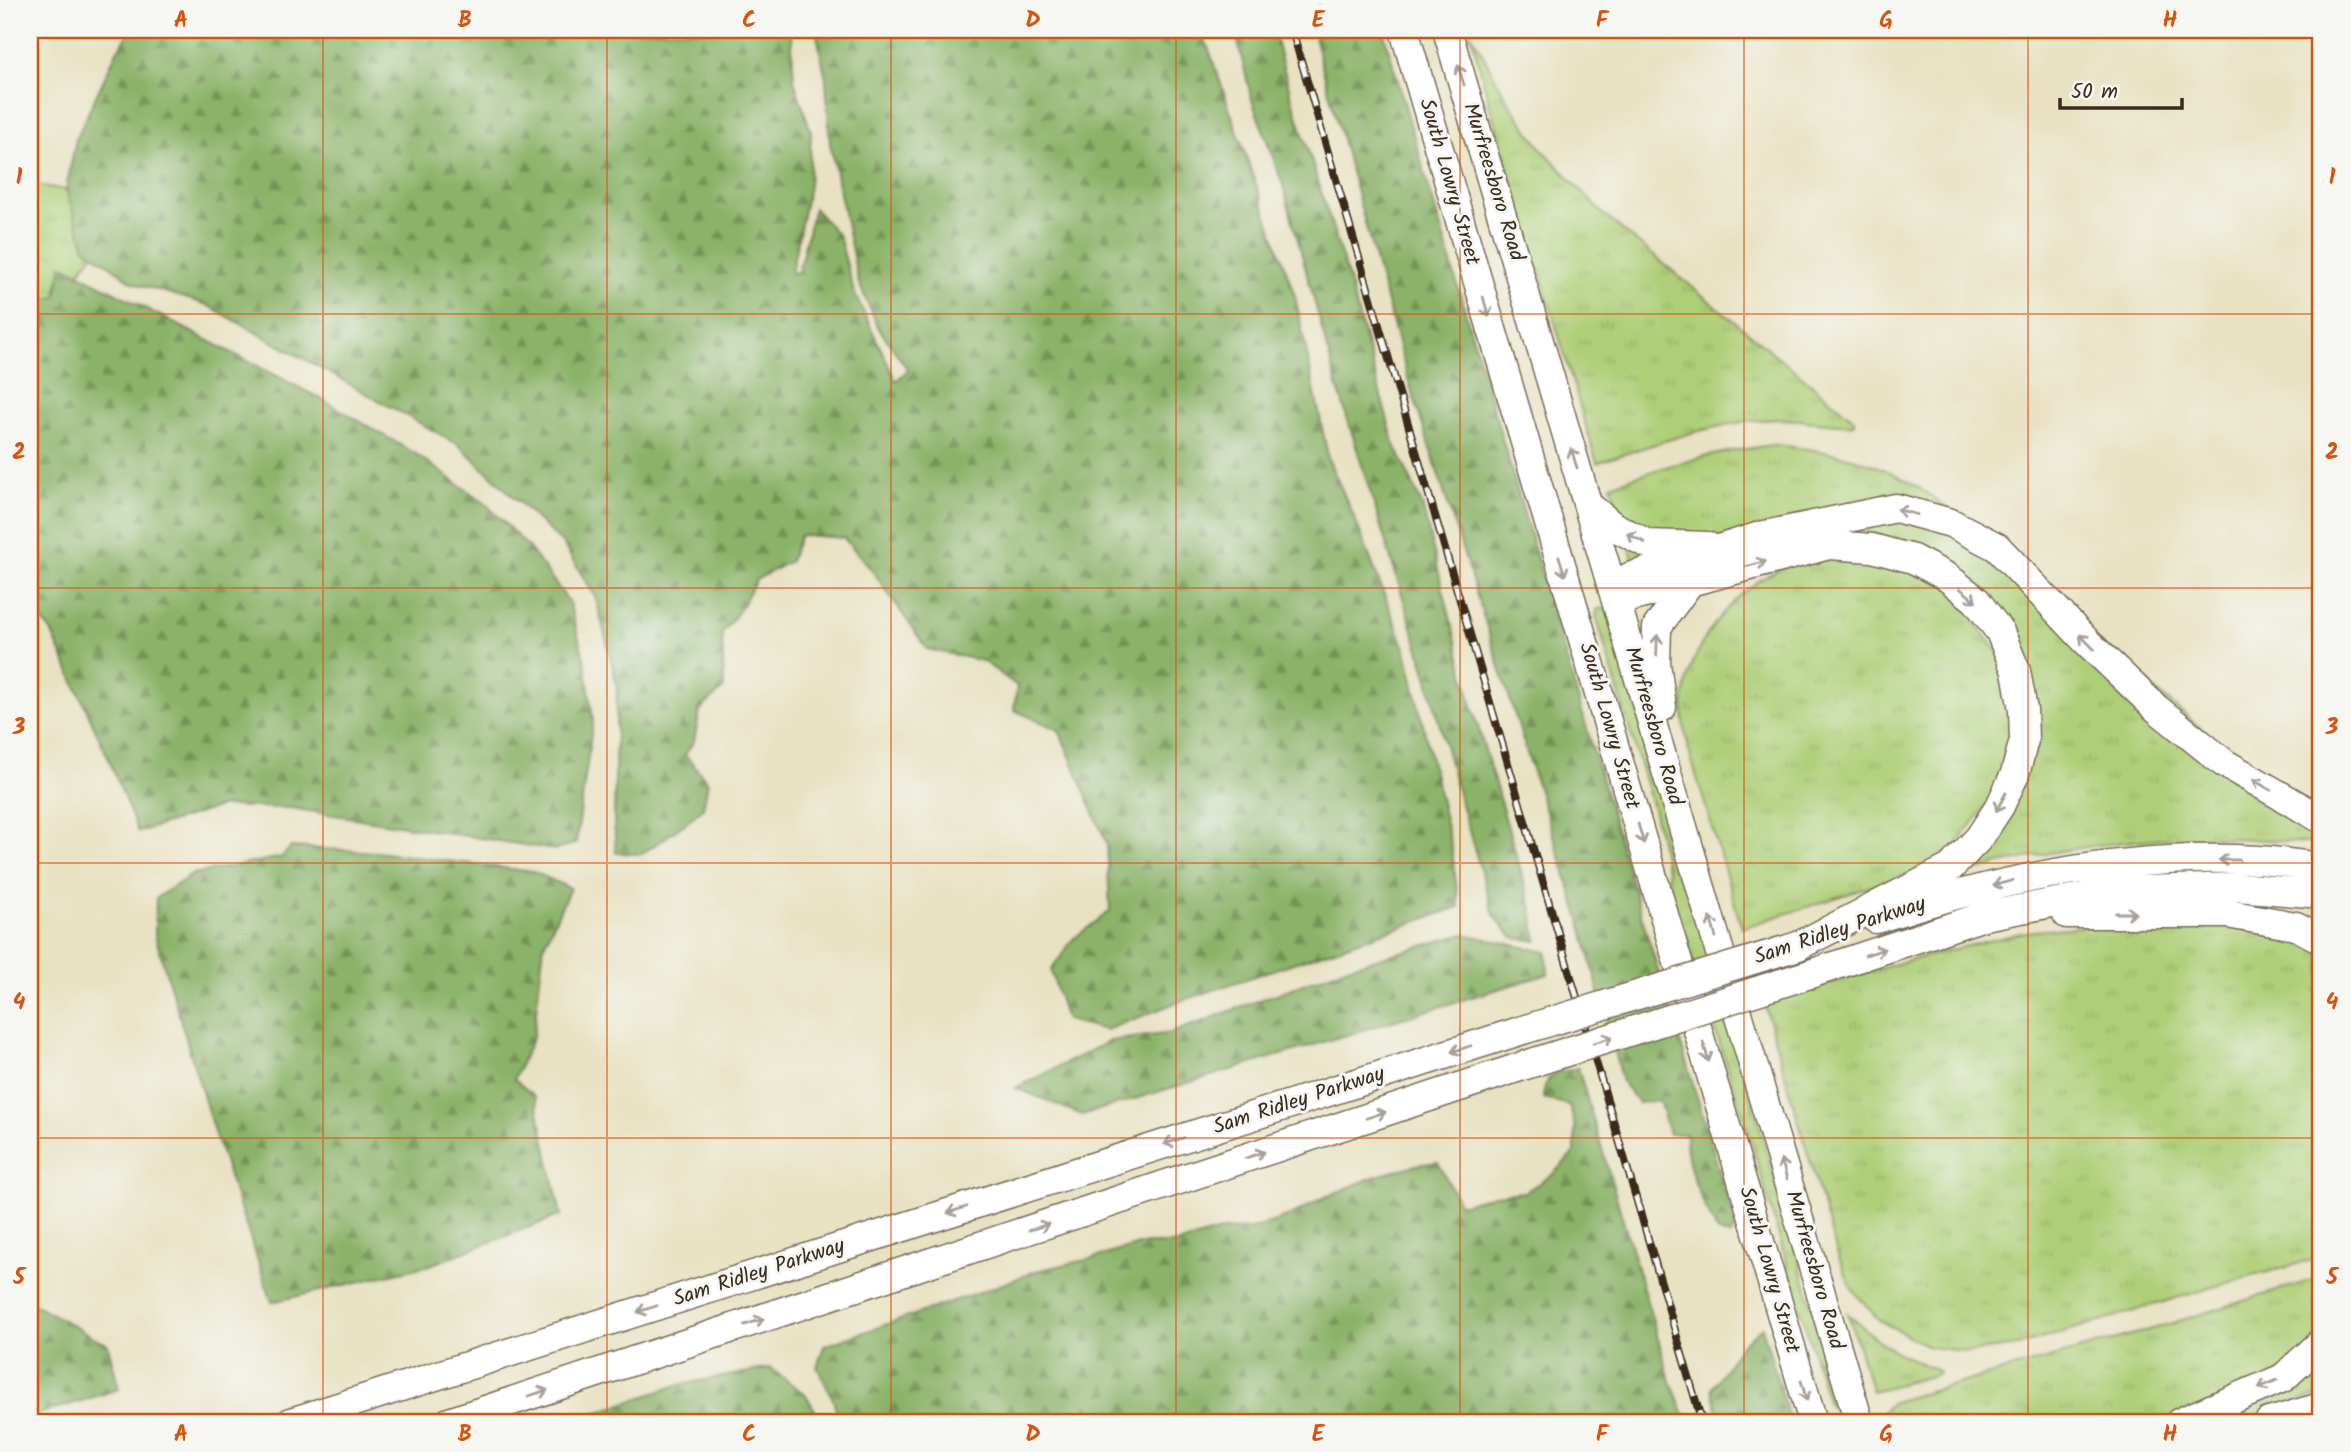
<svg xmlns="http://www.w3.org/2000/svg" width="2351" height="1452" font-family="Kalam,sans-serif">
	<defs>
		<pattern id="grass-tufts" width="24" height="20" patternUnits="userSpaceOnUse" patternTransform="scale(1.75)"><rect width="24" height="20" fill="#adcf77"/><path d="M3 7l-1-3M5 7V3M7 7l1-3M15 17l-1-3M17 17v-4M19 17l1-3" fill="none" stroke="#96b266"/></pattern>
		<pattern id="forest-firs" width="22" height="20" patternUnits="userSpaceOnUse" patternTransform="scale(1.75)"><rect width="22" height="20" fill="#8ab268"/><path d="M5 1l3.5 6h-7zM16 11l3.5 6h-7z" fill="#729155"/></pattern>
	</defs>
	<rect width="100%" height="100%" fill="#f6f6f2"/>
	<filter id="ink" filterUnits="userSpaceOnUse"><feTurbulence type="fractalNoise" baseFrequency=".0143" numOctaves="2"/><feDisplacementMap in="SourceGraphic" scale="14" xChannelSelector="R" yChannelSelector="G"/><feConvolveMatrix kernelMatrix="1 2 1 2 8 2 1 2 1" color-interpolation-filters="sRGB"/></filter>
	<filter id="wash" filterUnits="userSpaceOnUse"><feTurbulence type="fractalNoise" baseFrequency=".00686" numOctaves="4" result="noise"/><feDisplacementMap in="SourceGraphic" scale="28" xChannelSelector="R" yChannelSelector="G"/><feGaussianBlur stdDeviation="1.57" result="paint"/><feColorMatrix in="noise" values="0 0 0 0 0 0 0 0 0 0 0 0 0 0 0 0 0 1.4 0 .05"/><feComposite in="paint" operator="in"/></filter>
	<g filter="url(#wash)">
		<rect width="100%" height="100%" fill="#e8e2c2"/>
		<path fill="url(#grass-tufts)" stroke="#747c4a" stroke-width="2" d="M1470,31l37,69 34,48 63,67 250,204v5c-7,3 -60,-6 -74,-5 -64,1 -123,25 -183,44l-106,-353z
			M30,184l36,6 23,61 5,3 -16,19 -16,-7 -6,31 -26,5z
			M1774,445c66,6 117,18 170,61 15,12 28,28 42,42l335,281v15c-48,-3 -96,-8 -144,-6 -77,4 -153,17 -226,40l35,-31 43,-182 -13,-32 -30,-42 -39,-32 -42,-18 -39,-9h-38l-188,50 -29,-97c52,-19 108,-34 163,-40z
			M1882,557l66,29 56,74 9,85 -11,41 -51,65 -39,22 -170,55 -53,-177c-3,-17 -8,-34 -5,-53 9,-64 60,-123 124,-139 21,-5 52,-1 74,-2z
			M1601,608l7,2 233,795 -7,5 -6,-6 -81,-277 -77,-233 -3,-24 -14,-62 -57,-191 1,-7z
			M2220,924l101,20v311l-9,5 -85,23 -210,63 -47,6 -41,-5 -50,-27 -28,-32 -14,-35 -73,-250 146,-43 115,-28 73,-7z
			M2321,1277v118l-92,27h-343l-3,-11 10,-9 263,-74z
			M1848,1314l26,23 22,15 42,19 1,3 -67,17z"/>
		<path fill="url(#forest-firs)" stroke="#626e43" stroke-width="2" d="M131,30h660l3,50 17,52 -2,54 -18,87 7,-1 16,-64 25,28 15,56 42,89 12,-11 -30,-43 -20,-46 -28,-137 -4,-65 -10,-49h386l93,266 34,165 26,58 51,132 46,199 7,57 -281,95 -72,28 -40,-10 -15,-49 22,-32 37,-28 -3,-67 -48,-114 -45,-20 3,-24 -34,-25 -56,-12 -55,-79 -28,-32 -44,-3 -10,26 -34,19 -17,31 -17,22 2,55 -24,22 -6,31 -9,14 23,27 -5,26 -17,15 -44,31 -26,-1 -2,-34 3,-134 -21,-87 -33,-54 -104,-99 -254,-141 -71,-21 -49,-35 -19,-58 10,-51 41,-88z
			M1235,30h38l19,69 56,178 46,166 28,62 52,208 58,196 5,32 -24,-3 -19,-23 -36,-121 -33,-125 -87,-281 -55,-203 -31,-85z
			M1312,30h71l257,881 97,317 -8,8 -12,-5c-15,-30 -32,-63 -31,-97h-17l-10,-34 -20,3 -17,-21 -40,-156 -174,-547z
			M62,265l261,135 93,54 70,50 43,44 40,54 17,64 7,55 -17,122 -20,7 -266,-42 -67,-2 -85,26 -31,-77 -55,-122 -22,-28v-303l26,-5z
			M291,847l86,5 157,20 36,16 -26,57 -11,92 -19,42 21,18 26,118 -131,50 -158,37 -57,-167 -60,-200 1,-37 37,-24 89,-17z
			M1464,934l83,18 1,22 -466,141 -66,-27 94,-47 61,-8 180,-67z
			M1578,1068l91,308 18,46h-849l-4,-21 -17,-34 7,-21 179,-62 33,-13 58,-13 48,-14h35l46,-14 28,-1 39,-13 33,-18 53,-22 40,-11 22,-3 22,43 34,-10 31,-3 28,-18 22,-22v-26l-6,-21 -26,-7c1,-25 14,-26 35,-30z
			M30,1302l78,43 11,44 -89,28z
			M1762,1327l28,95h-70l-8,-33 28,-43z
			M770,1368l36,27 16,27h-253l109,-37z"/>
	</g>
	<g filter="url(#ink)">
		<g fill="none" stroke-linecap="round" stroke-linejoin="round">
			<defs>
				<path id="major" d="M1404,30l409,1392
					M1447,30l412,1392
					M1589,506l24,20 35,18 59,2
					M1627,590l6,7 196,-52 43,3 41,11 34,18 29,23 24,32 16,39 7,39 1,30 -9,34 -15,32 -21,32 -29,30 -152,78
					M1627,590l2,-13 131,-41 136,-28 55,15 46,24 90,95 70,67 67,54 97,56
					M1662,707l-6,-44 1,-36 33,-45
					M2067,914h160l69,12 25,13
					M1876,919c123,-41 253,-66 382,-59 21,1 42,5 63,7
					M1810,974l174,-58 131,-25 121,-4 85,7
					M291,1422l1235,-393
					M449,1422l1089,-361
					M2180,1422l103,-44 38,-35
					M2269,1422l52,-15"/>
			</defs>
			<use href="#major" stroke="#786a57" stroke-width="31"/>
			<use href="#major" stroke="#fff" stroke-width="28"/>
			<defs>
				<path id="rail" d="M1292,30l410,1392"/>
			</defs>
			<use href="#rail" stroke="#3b2a1e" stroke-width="8"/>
			<use href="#rail" stroke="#f6f6f2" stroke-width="5" stroke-dasharray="16" stroke-linecap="butt"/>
			<defs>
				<path id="major-bridge" d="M1526,1029l272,-83
					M1538,1061l272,-87"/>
			</defs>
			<use href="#major-bridge" stroke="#786a57" stroke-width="31" stroke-linecap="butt"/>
			<use href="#major-bridge" stroke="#fff" stroke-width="28"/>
		</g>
		<defs><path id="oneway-shaft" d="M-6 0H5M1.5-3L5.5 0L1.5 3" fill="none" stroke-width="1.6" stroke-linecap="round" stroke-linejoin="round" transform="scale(1.75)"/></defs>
		<g stroke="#a79f9a">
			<use href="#oneway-shaft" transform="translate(1461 75) rotate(-107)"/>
			<use href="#oneway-shaft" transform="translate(1486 307) rotate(74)"/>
			<use href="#oneway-shaft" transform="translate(1574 458) rotate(-107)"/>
			<use href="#oneway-shaft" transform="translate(1907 512) rotate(-165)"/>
			<use href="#oneway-shaft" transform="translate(1636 538) rotate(-153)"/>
			<use href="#oneway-shaft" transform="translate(1756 564) rotate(-15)"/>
			<use href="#oneway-shaft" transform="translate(1562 566) rotate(73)"/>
			<use href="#oneway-shaft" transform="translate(1968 595) rotate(40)"/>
			<use href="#oneway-shaft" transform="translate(2087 642) rotate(-135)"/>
			<use href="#oneway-shaft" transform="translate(1657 645) rotate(-88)"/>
			<use href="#oneway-shaft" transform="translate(2262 785) rotate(-150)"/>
			<use href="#oneway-shaft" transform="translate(2001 802) rotate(118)"/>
			<use href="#oneway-shaft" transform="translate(1641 834) rotate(74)"/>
			<use href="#oneway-shaft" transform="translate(2229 860) rotate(180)"/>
			<use href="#oneway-shaft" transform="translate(2003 883) rotate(165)"/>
			<use href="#oneway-shaft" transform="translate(2126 913)"/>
			<use href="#oneway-shaft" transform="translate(1713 927) rotate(-106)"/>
			<use href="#oneway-shaft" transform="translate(1875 952) rotate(-18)"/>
			<use href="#oneway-shaft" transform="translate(1603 1040) rotate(-18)"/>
			<use href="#oneway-shaft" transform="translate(1461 1049) rotate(162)"/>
			<use href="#oneway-shaft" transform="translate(1706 1052) rotate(74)"/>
			<use href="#oneway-shaft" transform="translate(1376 1115) rotate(-18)"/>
			<use href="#oneway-shaft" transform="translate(1174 1141) rotate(162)"/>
			<use href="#oneway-shaft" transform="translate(1255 1155) rotate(-18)"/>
			<use href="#oneway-shaft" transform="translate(1784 1169) rotate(-106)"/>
			<use href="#oneway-shaft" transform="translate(957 1210) rotate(162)"/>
			<use href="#oneway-shaft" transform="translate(1039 1227) rotate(-18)"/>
			<use href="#oneway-shaft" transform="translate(647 1309) rotate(162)"/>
			<use href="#oneway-shaft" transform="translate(754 1322) rotate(-18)"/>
			<use href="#oneway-shaft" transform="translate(2268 1384) rotate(156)"/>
			<use href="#oneway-shaft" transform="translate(1804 1391) rotate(74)"/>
			<use href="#oneway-shaft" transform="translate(538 1393) rotate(-18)"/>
		</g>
	</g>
	<path fill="none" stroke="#d7540e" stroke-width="2" stroke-opacity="0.55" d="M323,30v1392M607,30v1392M891,30v1392M1176,30v1392M1460,30v1392M1744,30v1392M2028,30v1392M30,314h2291M30,588h2291M30,863h2291M30,1138h2291"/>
	<g text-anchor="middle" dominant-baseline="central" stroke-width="6" stroke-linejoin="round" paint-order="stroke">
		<g font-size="21" fill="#3b2a1e" stroke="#f6f6f2">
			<text transform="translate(1449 182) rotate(74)">South Lowry Street</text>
			<text transform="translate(1493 182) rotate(73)">Murfreesboro Road</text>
			<text transform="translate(1609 726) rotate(74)">South Lowry Street</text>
			<text transform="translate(1653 726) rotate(74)">Murfreesboro Road</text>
			<text transform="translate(1840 931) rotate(-18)">Sam Ridley Parkway</text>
			<text transform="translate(1299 1101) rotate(-18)">Sam Ridley Parkway</text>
			<text transform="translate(1769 1270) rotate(74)">South Lowry Street</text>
			<text transform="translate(1814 1270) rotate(74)">Murfreesboro Road</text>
			<text transform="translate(759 1273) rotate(-18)">Sam Ridley Parkway</text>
		</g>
	</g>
	<rect width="2351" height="1452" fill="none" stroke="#f6f6f2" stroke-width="77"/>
	<path d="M2060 98v10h122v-10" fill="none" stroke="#3b2a1e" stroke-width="3.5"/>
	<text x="2071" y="98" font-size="21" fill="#3b2a1e" stroke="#f6f6f2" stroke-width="5" paint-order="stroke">50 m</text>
	<rect x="38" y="38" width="2274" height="1376" fill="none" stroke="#d7540e" stroke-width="2.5"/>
	<g font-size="23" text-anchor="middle" font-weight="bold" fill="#d7540e">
		<text x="181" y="27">A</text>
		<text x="465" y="27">B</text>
		<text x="749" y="27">C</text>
		<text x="1033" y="27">D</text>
		<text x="1318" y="27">E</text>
		<text x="1602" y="27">F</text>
		<text x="1886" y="27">G</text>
		<text x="2170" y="27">H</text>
		<text x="19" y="184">1</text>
		<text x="2332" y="184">1</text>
		<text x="19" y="459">2</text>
		<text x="2332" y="459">2</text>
		<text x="19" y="734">3</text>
		<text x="2332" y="734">3</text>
		<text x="19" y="1009">4</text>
		<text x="2332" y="1009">4</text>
		<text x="19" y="1284">5</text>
		<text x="2332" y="1284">5</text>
		<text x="181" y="1441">A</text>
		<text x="465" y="1441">B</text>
		<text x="749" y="1441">C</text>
		<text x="1033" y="1441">D</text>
		<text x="1318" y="1441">E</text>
		<text x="1602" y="1441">F</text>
		<text x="1886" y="1441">G</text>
		<text x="2170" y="1441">H</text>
	</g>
</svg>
